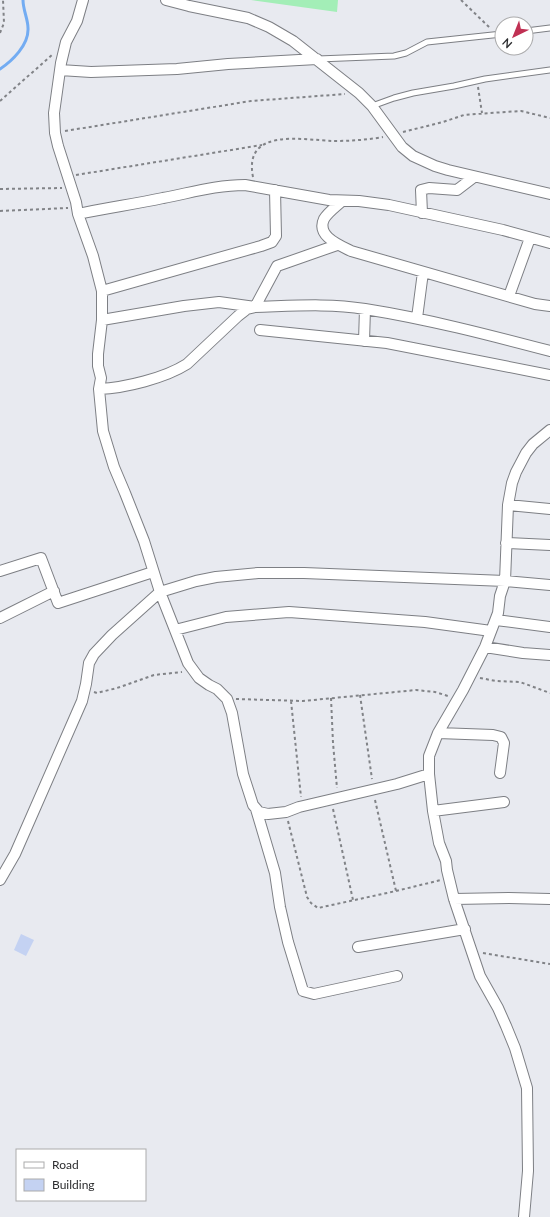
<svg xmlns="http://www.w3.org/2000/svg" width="550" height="1217" font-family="Lato,sans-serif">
	<rect width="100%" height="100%" fill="#e8eaf0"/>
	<path fill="#a3eeb7" d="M251,0h87l-1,12z"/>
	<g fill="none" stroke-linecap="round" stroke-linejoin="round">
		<path stroke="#73acf2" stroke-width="3" d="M0,69c12,-8 29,-24 28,-41 0,-9 -5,-18 -5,-28"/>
	</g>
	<path fill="#c4d2f2" d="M21,934l13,6 -8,16 -12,-6z"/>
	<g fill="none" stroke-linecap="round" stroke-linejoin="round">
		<defs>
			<path id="lane" d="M526,31l24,-3
				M318,59l76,-3 12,-3 21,-11 75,-8
				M372,106l22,-8 19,-5 41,-7 31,-7 65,-9"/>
			<path id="street" d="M166,0l23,6 59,12 21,9 24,14 66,52 13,13 30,41 11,9 22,10 13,4 102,24
				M60,70l31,2 86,-3 51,-5 89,-5
				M342,201c-5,5 -14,11 -18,18 -8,17 15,26 27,32l184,53 15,2
				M422,213l-1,-23 8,-2 28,2 17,-13
				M78,214c28,-6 57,-10 85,-16 27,-5 53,-13 82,-13l84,15 30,1 30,4 114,25 47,13
				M102,291l159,-45 11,-4 4,-6 -1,-46
				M509,296l21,-58
				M417,318l6,-46
				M102,320l82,-14 35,-4 36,5 22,-41 60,-21
				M260,330l127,13 163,32
				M364,341l1,-32
				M99,389c26,-1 66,-11 88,-25l51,-48 9,-7 8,-2c37,-1 74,-4 110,2 63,10 124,26 185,42
				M550,430l-17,14 -7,9 -10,19 -4,11 -4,22 -3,76 -5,15 -2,17 -13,34 -22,43 -25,43 -9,23v18l-32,10 -98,23 -13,5 -18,2 -9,-2 -6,-7 -10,-31 -11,-61 -5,-14 -10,-10 -8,-4 -10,-7 -11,-15 -28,-71 36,-11 20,-4 42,-4h46l201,8 45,4
				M508,505l42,4
				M506,543l44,2
				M0,571l41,-13 17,45 95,-31
				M0,618l54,-27
				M496,620l54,7
				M175,630l51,-13 63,-5 136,10 66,9
				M485,647l38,6 27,2
				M438,733l55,2 8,2 3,6 -4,30
				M429,774l4,37 6,32 7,18 1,9 7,29 26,77 18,32 8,18 9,22 12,40 1,83 -4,46
				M256,809l19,64 5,34 8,35 15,49 11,3 83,-18
				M433,811l71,-9
				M0,880l15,-26 67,-153 4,-17 3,-21 5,-9 18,-19 48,-43 -16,-51 -19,-48 -11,-26 -11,-36 -4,-42 2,-11 -3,-12v-12l4,-34v-29l-9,-35 -15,-42 -2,-12 -18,-56 -3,-13 -1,-20 7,-50 5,-21 11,-21 6,-21
				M454,899l55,-1 41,1
				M358,947l107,-18"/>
		</defs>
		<use href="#lane" stroke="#7d7f84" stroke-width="7"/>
		<use href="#street" stroke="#7d7f84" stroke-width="12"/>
		<path stroke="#818387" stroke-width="2" stroke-dasharray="3 3" stroke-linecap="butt" d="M461,0l29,28
			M0,33l4,-10 -1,-23
			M478,87l4,26
			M0,101l53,-47
			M65,131l186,-30 94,-7
			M403,132l40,-10 21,-7 26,-2 31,-2 29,7
			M76,175l186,-30
			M253,177c-10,-50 50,-37 80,-36 17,0 33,-1 50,-4
			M0,189l62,-1
			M0,211l68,-3
			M480,678l16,3 24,1 30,11
			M94,692l3,1 20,-5 37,-13 28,-3
			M360,695l12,84
			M331,698l2,45 4,45
			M236,699l67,2 113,-11 19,2 13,4
			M291,701l10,96
			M375,800l21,91
			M333,809l20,91
			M288,821l19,76 4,6 7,5 78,-17 45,-11
			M483,953l67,11"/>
		<use href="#lane" stroke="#fff" stroke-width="5"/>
		<use href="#street" stroke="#fff" stroke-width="10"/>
	</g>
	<rect x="16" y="1149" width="130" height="52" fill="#ffffff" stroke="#ababac"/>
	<rect x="24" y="1162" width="20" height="6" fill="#ffffff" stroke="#ababac"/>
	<text x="52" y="1169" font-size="12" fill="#2c2d2f">Road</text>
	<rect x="24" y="1179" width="20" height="12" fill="#c4d2f2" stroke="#ababac"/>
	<text x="52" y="1189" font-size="12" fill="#2c2d2f">Building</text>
	<g transform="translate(514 36) rotate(223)"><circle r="19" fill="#ffffff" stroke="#ababac"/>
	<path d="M0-3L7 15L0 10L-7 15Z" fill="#c03053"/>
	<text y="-6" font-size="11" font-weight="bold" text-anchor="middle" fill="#2c2d2f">N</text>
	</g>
</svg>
